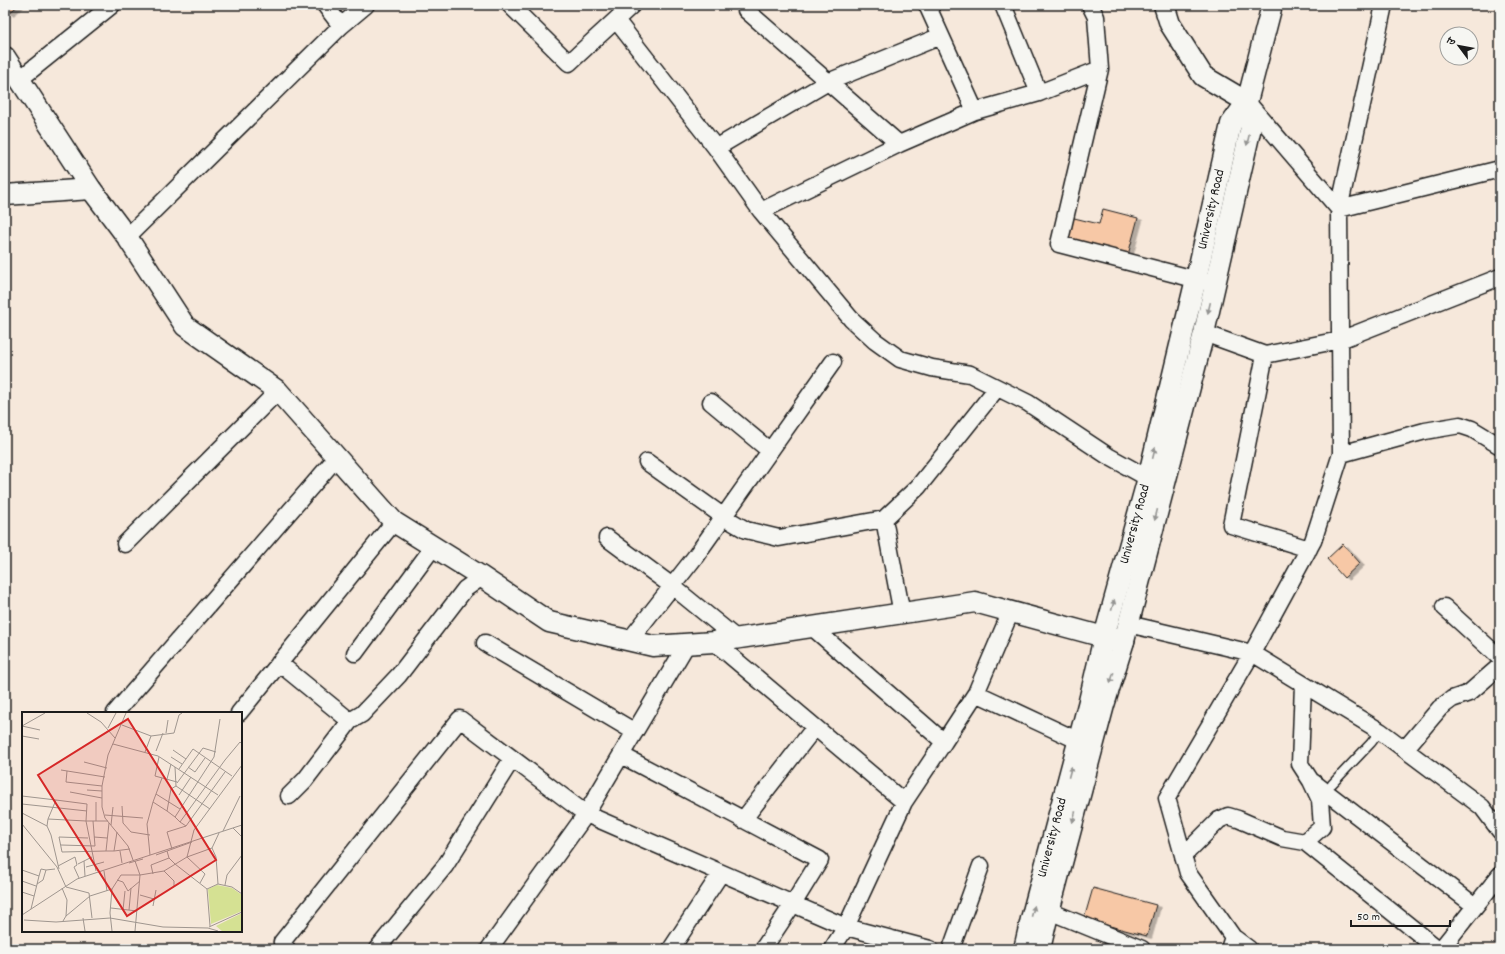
<svg xmlns="http://www.w3.org/2000/svg" width="1505" height="954" font-family="Dekko,'Playpen Sans Deva',sans-serif">
	<defs>
		<filter id="shadow"><feDropShadow dx="4.5" dy="2.5" stdDeviation="0" flood-color="#0004"/></filter>
	</defs>
	<rect width="100%" height="100%" fill="#f6e8db"/>
	<filter id="ink" filterUnits="userSpaceOnUse"><feTurbulence type="fractalNoise" baseFrequency=".025" numOctaves="2"/><feDisplacementMap in="SourceGraphic" scale="8" xChannelSelector="R" yChannelSelector="G"/><feConvolveMatrix kernelMatrix="1 2 1 2 8 2 1 2 1" color-interpolation-filters="sRGB"/></filter>
	<g filter="url(#ink)">
		<path fill="#f7c8a6" stroke="#1c1c1c" filter="url(#shadow)" d="M5,5h14l-10,8 -4,-5z
			M1103,209l35,9 -10,37 -64,-16 6,-22 29,7z
			M1343,544l17,19 -16,15 -17,-19z
			M1093,888l63,17 -9,31 -63,-17z"/>
		<g fill="none" stroke-linecap="round" stroke-linejoin="round">
			<defs>
				<path id="service" d="M1332,784l39,-41 9,-12"/>
				<path id="minor" d="M325,5l16,21
					M510,5l59,58 63,-58
					M746,5v5l153,134 76,-33 -48,-106
					M1090,5l6,12 4,52
					M1384,5l-45,204 161,-40
					M616,20l100,128 45,63 138,-67
					M20,79l92,-74
					M1039,93l61,-24 -41,175 147,38
					M1247,102l92,107 2,245 -28,87 -61,112 128,78 102,76 18,24
					M975,111l64,-18 -36,-88
					M716,148l112,-66 113,-46
					M761,211l90,108 24,22 25,18 32,9 38,6 58,29 80,53 40,22 10,3
					M127,237l214,-211 25,-21
					M1204,333l61,22 75,-15 160,-63
					M1265,355l-34,170 78,24
					M711,402l59,49
					M1341,454l84,-23 35,-6 12,4 28,17
					M647,462l77,55 22,13 33,8 105,-19 34,-32 79,-99
					M884,519l18,95
					M607,538l65,48 65,53
					M125,544l153,-153
					M1444,607l56,51
					M1128,624l124,29 -85,145 21,75 45,64 -4,12
					M629,641l66,-84 138,-195
					M714,642l190,160 40,-60 -132,-115
					M485,643l150,89
					M355,653l79,-107
					M279,663l71,58
					M976,693l103,48
					M115,713l222,-256
					M239,713l155,-191
					M944,742l32,-49 35,-82
					M1405,749l35,-41 12,-9 17,-6 31,-27
					M621,755l199,105 -27,44 -30,45
					M1313,782l162,124
					M289,796l16,-16 45,-59 12,-7 37,-39 66,-86 17,-12
					M743,820l72,-93
					M1305,842l133,107
					M1183,856l36,-36 9,-4 10,3 44,19 23,4 17,-15 -2,-27 -9,-19 -11,-17 3,-80
					M1049,911l93,38
					M1233,937l16,12
					M287,949l-5,-7 178,-223 126,95 260,113 84,22
					M377,949l68,-83 67,-107
					M489,949l97,-135 101,-170
					M671,949l50,-76
					M832,949l14,-22 58,-125
					M951,949l30,-83
					M1441,949l59,-74"/>
				<g id="tertiary">
					<path d="M1164,5l6,19 33,52 44,26"/>
					<path d="M5,57l86,132 36,48 58,89 93,65 116,131 88,55 67,45 104,24 61,-4 261,-40 129,35 20,4"/>
					<path d="M5,195l86,-6"/>
					<path id="s1" d="M1024,949l7,-30 58,-218 15,-64 44,-159 48,-199 35,-155 16,-22"/>
					<path d="M1040,949l6,-26 58,-218 20,-64 80,-308 47,-206 -4,-25 25,-97"/>
				</g>
			</defs>
			<use href="#service" stroke="#1c1c1c" stroke-width="11"/>
			<use href="#minor" stroke="#1c1c1c" stroke-width="19"/>
			<use href="#tertiary" stroke="#1c1c1c" stroke-width="23"/>
			<use href="#service" stroke="#f6f6f2" stroke-width="8"/>
			<use href="#minor" stroke="#f6f6f2" stroke-width="16"/>
			<use href="#tertiary" stroke="#f6f6f2" stroke-width="20"/>
		</g>
		<defs><path id="oneway-solid" d="M-6-.8H1V-3.2L6.5 0L1 3.2V.8H-6Z"/></defs>
		<g fill="#949492">
			<use href="#oneway-solid" transform="translate(1248 140) rotate(103)"/>
			<use href="#oneway-solid" transform="translate(1209 308) rotate(103)"/>
			<use href="#oneway-solid" transform="translate(1154 453) rotate(-76)"/>
			<use href="#oneway-solid" transform="translate(1156 515) rotate(104)"/>
			<use href="#oneway-solid" transform="translate(1113 605) rotate(-75)"/>
			<use href="#oneway-solid" transform="translate(1112 678) rotate(107)"/>
			<use href="#oneway-solid" transform="translate(1070 772) rotate(-75)"/>
			<use href="#oneway-solid" transform="translate(1074 817) rotate(105)"/>
			<use href="#oneway-solid" transform="translate(1033 911) rotate(-75)"/>
		</g>
	</g>
	<g text-anchor="middle" dominant-baseline="central" stroke-width="3" stroke-linejoin="round" paint-order="stroke">
		<g font-size="14" fill="#1c1c1c" stroke="#f6f6f2">
			<text stroke="none"><textPath href="#s1" startOffset="763">University Road</textPath></text>
			<text stroke="none"><textPath href="#s1" startOffset="439">University Road</textPath></text>
			<text stroke="none"><textPath href="#s1" startOffset="115">University Road</textPath></text>
		</g>
	</g>
	<g transform="translate(22 712)">
		<rect width="220" height="220" fill="#f6e8db"/>
		<path d="M195,173l15,3 10,7v16l-31,13 -3,-35zM220,201v18h-20l-6,-5z" fill="#d5e193"/>
		<path fill="none" stroke="#9f968f" stroke-width="1" d="M65,1l14,9 14,16M104,1l-18,42 -6,31v21l3,11 23,28 5,14M100,13l29,11 23,-3 5,-18 3,-2M0,14l23,-13M0,14l18,4M86,16l8,-15M144,21l2,-13M0,24l17,3M91,32l45,12 60,39M151,38l13,9M134,39l7,-18M123,40l6,-16M137,45l-4,19 22,6M149,45l11,7M62,50l23,6M153,55l1,19 34,23M166,55l7,5 10,-14M157,57l14,-20 39,27M39,58l44,7M45,59l-1,11 36,4M140,66l-9,24 14,9M145,67l4,-15M155,71l26,-35 13,4M154,74l-5,3 -4,22 8,6 39,-60 6,-38M65,78l15,1M48,80l32,6M134,82l24,15M157,83l12,-18M0,84l34,4M74,90v19M0,92l65,7M100,94l1,17 8,9 19,3M0,101l25,13 1,-7M83,103l38,3M153,105l5,5 45,-62 15,-18 2,2M87,111l-3,28h8l3,-19M0,112l35,43 9,20M89,113l2,-18M25,114l4,9 8,34M164,114l39,-54M211,116l9,9M201,119l17,-35M72,125l13,1M66,126l-29,-1 3,15 44,-1M39,133l34,1 -2,-25M150,137l-5,-17 19,-6 -6,-4M92,139l16,-2M98,139l2,12M145,139l2,7 6,6 32,25M128,143l-3,-31 6,-22M134,143l36,-13M62,149l1,15M107,151l14,-4M56,152l14,-7M36,154l17,-9 2,8 -3,2 5,11M64,155l18,-5M0,158l17,6 -8,33M74,159l-10,-50 1,-17 -31,-4 -8,19 38,2h22M82,159l3,20M142,159l10,10v5M131,162l-2,-9 18,-7M17,164l2,-7 5,1M95,168l6,2 5,9 12,-10M0,169l14,5M178,171l5,-9 -18,-17 25,-9 7,-15M15,172l6,-4 3,-10 9,-1M196,172l14,3 10,7M203,173l2,-10 15,-20M44,175l23,6 3,25M40,176l5,12 -1,16 -3,5M0,180l12,4M118,183l14,4M131,194l3,-16M89,196l26,3M101,198l2,-19M107,198l2,-22M0,203l55,-36 165,-54M44,204l24,-20 22,-7 9,-14h19l-5,-14M61,206l2,13M2,208l32,2 54,-4 53,9 45,1 10,3M188,214l-3,-37 11,-5 -2,-27 -4,-9M187,215l33,-15M90,219l-2,-18 2,-24M113,219l5,-56 24,-4 23,-14 7,-27 48,-65"/>
		<path fill="#d62828" fill-opacity="0.15" stroke="#d62828" stroke-width="2" d="M106,7l88,141 -89,56 -89,-141z"/>
		<rect width="220" height="220" fill="none" stroke="#1c1c1c" stroke-width="2"/>
	</g>
	<rect width="1505" height="954" fill="none" stroke="#f6f6f2" stroke-width="20"/>
	<rect x="10" y="10" width="1485" height="934" fill="none" stroke="#1c1c1c" stroke-width="1.5" filter="url(#ink)"/>
	<g transform="translate(1459 46) rotate(302)"><circle r="19" fill="#f6f6f2" stroke="#9f9f9c"/>
	<path d="M0-3L7 15L0 10L-7 15Z" fill="#1c1c1c"/>
	<text y="-6" font-size="11" font-weight="bold" text-anchor="middle" fill="#1c1c1c">उ</text>
	</g>
	<path d="M1351 920v6h99v-6" fill="none" stroke="#1c1c1c" stroke-width="2"/>
	<text x="1357" y="920" font-size="12" fill="#1c1c1c" stroke="#f6f6f2" stroke-width="3" paint-order="stroke">50 m</text>
</svg>
